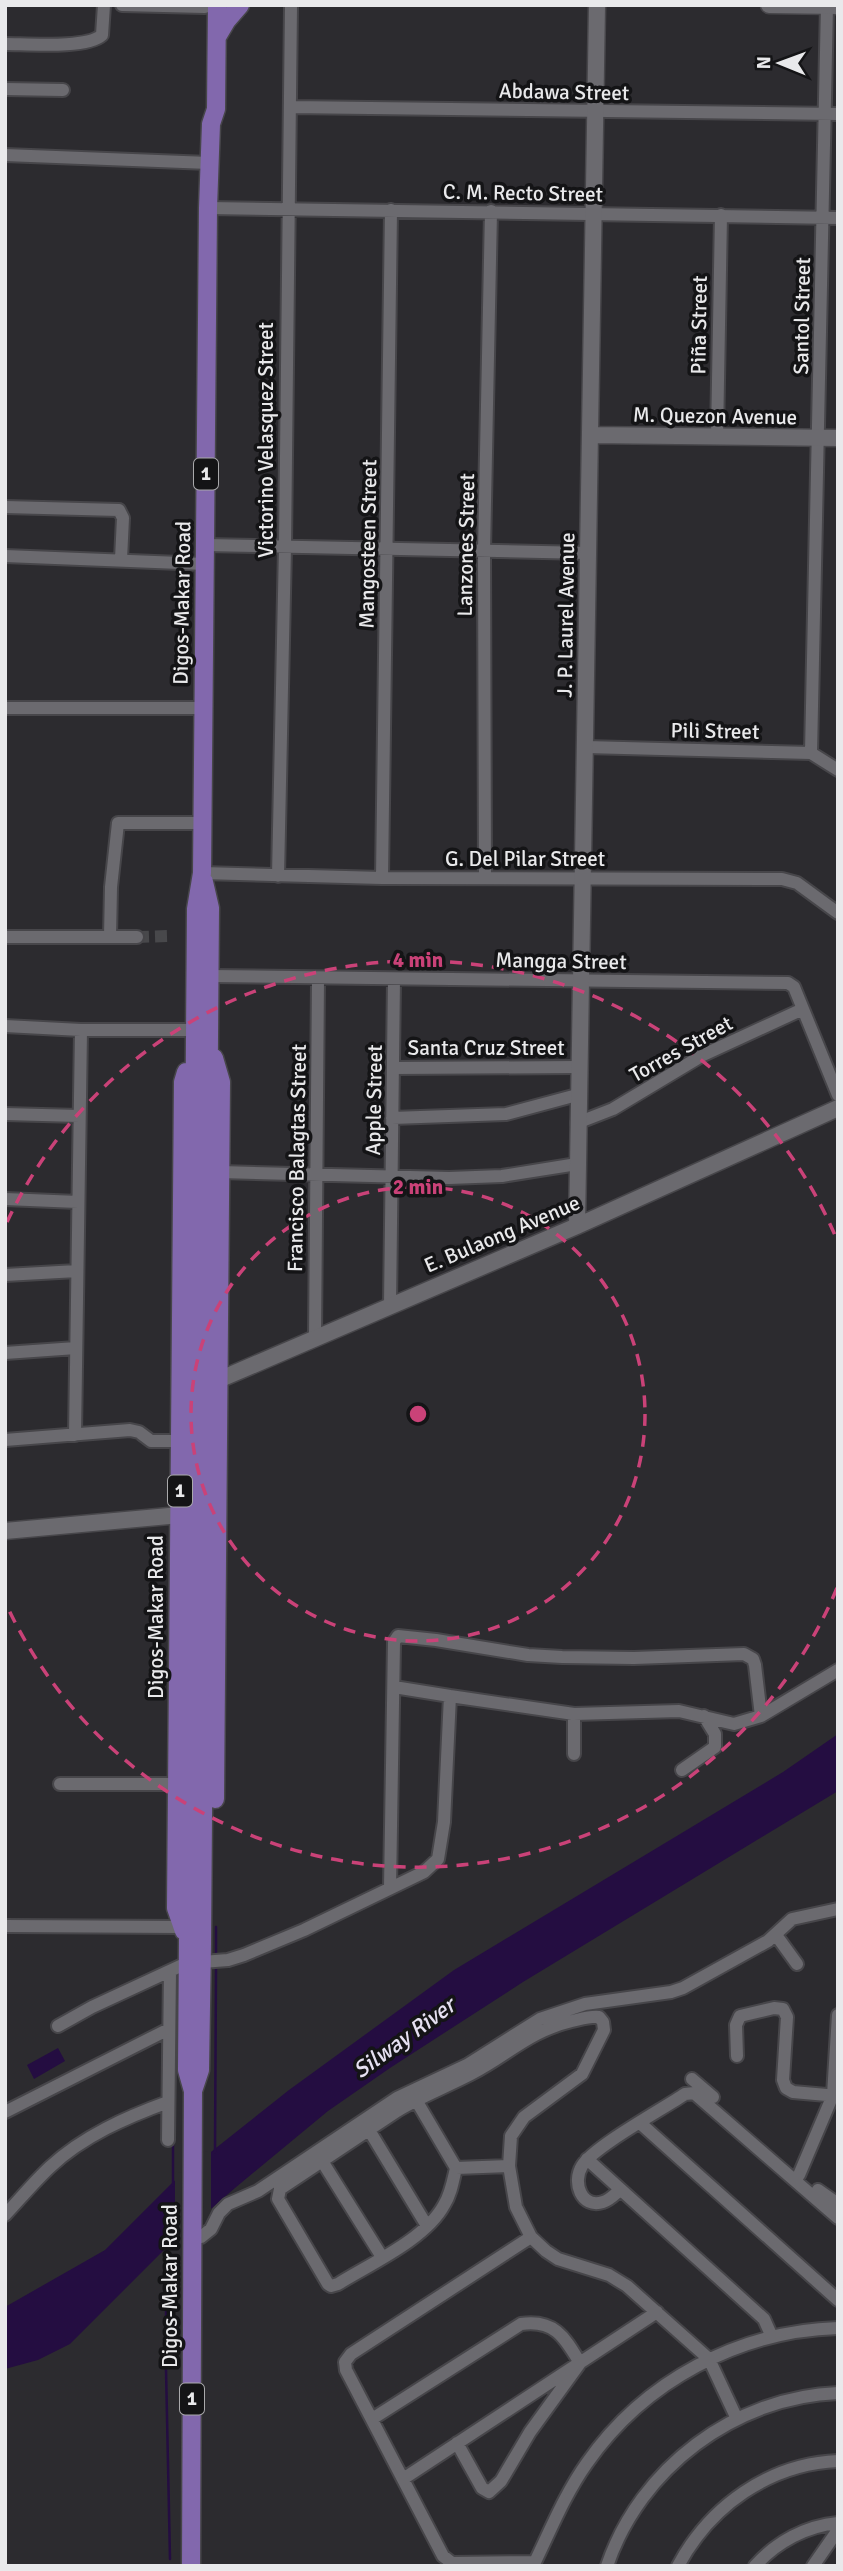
<svg xmlns="http://www.w3.org/2000/svg" width="843" height="2571" font-family="Signika,sans-serif">
	<rect width="100%" height="100%" fill="#2c2b2f"/>
	<path fill="#240d41" d="M838,1734v57l-315,191 -133,86 -62,43 -93,77 -68,59 -97,97 -32,16 -33,9v-62l100,-57 68,-68 116,-92 165,-120 329,-198z
		M58,2048l7,13 -31,18 -7,-14z"/>
	<path fill="#2c2b2f" d="M211,2148v65l-36,31v-68z"/>
	<g fill="none" stroke-linecap="round" stroke-linejoin="round">
		<path stroke="#240d41" stroke-width="2.5" d="M216,1956v-29
			M215,2152l1,-185
			M173,2185v-46
			M167,2243v39
			M166,2332v-30
			M166,2357v-2
			M166,2369l4,190"/>
		<path stroke="#48484b" stroke-width="12" stroke-dasharray="12 6" stroke-linecap="butt" d="M137,937l32,-1"/>
		<defs>
			<path id="street" d="M122,5l83,2
				M5,44c22,0 82,5 97,-9l2,-30
				M5,89l58,1
				M290,107l548,7
				M5,155l204,8
				M208,208l630,10
				M717,436l4,-221
				M5,507l114,3 4,8 -2,41
				M205,545l383,8
				M5,556l200,8
				M5,708h198
				M586,747l225,6 27,17
				M811,753l16,-748
				M202,873l180,5 400,1 15,4 41,30
				M278,876l7,-329 6,-542
				M382,878l9,-668
				M485,878l-1,-327 7,-340
				M5,937h132
				M110,937l1,-50 7,-64h84
				M210,976l578,7 6,4 44,108
				M5,1026l76,4h120
				M393,1068l185,-1
				M5,1114l74,2
				M392,1118l114,-4 71,-19
				M577,1123l36,-14 90,-54 100,-46
				M220,1172l229,6 53,-2 75,-12
				M5,1199l73,3
				M5,1275l72,-4
				M390,1305l4,-326
				M315,1337l3,-358
				M5,1353l71,-5
				M75,1435l6,-405
				M5,1440l125,-10 9,2 12,9h29
				M394,1687l56,9
				M574,1714v40
				M682,1770l33,-23v-13l-11,-18
				M60,1784h117
				M390,1888l4,-246 4,-6 38,4 92,15 34,2 72,1 110,-4 9,5 2,6 6,51
				M5,1926l178,1
				M776,1935l21,29
				M202,1962l26,-2 16,-5 60,-25 120,-58 14,-13 6,-37 6,-126 124,18 105,-3 55,13 27,-8 77,-46
				M58,2026l34,-19 97,-45
				M737,2056l-1,-31 4,-9 34,-8 9,1 4,8 -4,63 3,8 7,4 45,4
				M692,2079l21,18
				M416,2100l40,68c-3,13 -5,26 -12,37 -18,34 -74,59 -106,79l-7,2 -3,-2 -50,-85 2,-10 117,-78c23,-14 49,-24 74,-37 37,-19 58,-43 101,-53 9,-2 18,-5 27,-4l4,5 1,8 -22,44 -58,43 -13,19 -2,30 7,41 15,30 15,14 12,8 51,16 18,11 82,73 28,60
				M5,2112l164,-83
				M640,2123l198,177
				M369,2130l58,96
				M168,2140l2,-169
				M587,2159l177,160 8,18
				M322,2161l60,96
				M456,2168l53,-2
				M799,2175l34,-80 5,-80
				M620,2190c-5,4 -10,10 -17,12 -22,7 -31,-20 -21,-36 11,-19 81,-57 103,-72l9,-1 144,125
				M818,2190l20,14
				M5,2215c15,-16 29,-33 45,-48 33,-31 77,-50 118,-65
				M531,2237l-180,117 -6,8 1,8 97,186 9,7 83,-1c16,-33 30,-68 52,-99 57,-82 152,-132 251,-135
				M193,2239l8,-2 10,-8 8,-16 9,-9 30,-13 139,-93 70,-33 73,-46 45,-15 86,-12 12,-4 85,-47 24,-22 46,-10
				M372,2419l149,-95c34,-5 44,14 59,39l-50,69 -29,49 -12,11 -7,-4 -25,-45
				M403,2479l254,-167
				M607,2566c33,-98 128,-169 231,-173
				M678,2566c32,-60 91,-102 160,-105
				M755,2566c21,-24 51,-40 83,-43
				M813,2566l25,-36"/>
			<path id="secondary" d="M769,5l69,1
				M591,435l247,3
				M577,1226l20,-1221
				M209,1384l368,-158 261,-118
				M5,1531l186,-17"/>
			<path id="primary" d="M217,37l10,-17 13,-15
				M214,1058l7,24 -6,717
				M184,1931l-8,-23 7,-826 3,-10
				M193,2091l7,-21 2,-126 8,-1036 -6,-26
				M191,2566l2,-475 -6,-21 9,-1161 6,-36 6,-665 3,-84 5,-15 1,-104"/>
		</defs>
		<use href="#street" stroke="#47464a" stroke-width="16"/>
		<use href="#secondary" stroke="#47464a" stroke-width="19"/>
		<use href="#primary" stroke="#47464a" stroke-width="21"/>
		<use href="#street" stroke="#6b6a6f" stroke-width="12"/>
		<use href="#secondary" stroke="#6b6a6f" stroke-width="16"/>
		<use href="#primary" stroke="#8268ad" stroke-width="18"/>
	</g>
	<g fill="none" stroke="#ca4278" stroke-width="3.5" stroke-dasharray="12 9">
		<circle cx="418" cy="1414" r="227"/>
		<path d="M837 1588A454 454 0 0 1 7 1606M7 1222A454 454 0 0 1 837 1240"/>
	</g>
	<g text-anchor="middle" dominant-baseline="central" stroke-width="7" stroke-linejoin="round" paint-order="stroke">
		<g fill="#141416" stroke="#a9a9ab" stroke-width="2">
			<rect x="194" y="458.5" width="24" height="31" rx="5"/>
			<rect x="168" y="1475.5" width="24" height="31" rx="5"/>
			<rect x="180" y="2383.5" width="24" height="31" rx="5"/>
		</g>
		<g font-size="19" font-weight="bold" fill="#e9e9eb">
			<text x="206" y="474">1</text>
			<text x="180" y="1491">1</text>
			<text x="192" y="2399">1</text>
		</g>
		<g font-size="21" fill="#e9e9eb" stroke="#141416">
			<text transform="translate(564 92) rotate(1)">Abdawa Street</text>
			<text transform="translate(523 193) rotate(1)">C. M. Recto Street</text>
			<text transform="translate(802 316) rotate(-89)">Santol Street</text>
			<text transform="translate(699 325) rotate(-89)">Piña Street</text>
			<text transform="translate(715 416) rotate(1)">M. Quezon Avenue</text>
			<text transform="translate(266 440) rotate(-90)">Victorino Velasquez Street</text>
			<text transform="translate(368 544) rotate(-89)">Mangosteen Street</text>
			<text transform="translate(466 545) rotate(-89)">Lanzones Street</text>
			<text transform="translate(182 603) rotate(-89)">Digos-Makar Road</text>
			<text transform="translate(566 615) rotate(-89)">J. P. Laurel Avenue</text>
			<text transform="translate(715 731) rotate(1)">Pili Street</text>
			<text x="525" y="859">G. Del Pilar Street</text>
			<text transform="translate(561 961) rotate(1)">Mangga Street</text>
			<text x="486" y="1048">Santa Cruz Street</text>
			<text transform="translate(681 1049) rotate(-29)">Torres Street</text>
			<text transform="translate(374 1100) rotate(-89)">Apple Street</text>
			<text transform="translate(297 1158) rotate(-89)">Francisco Balagtas Street</text>
			<text transform="translate(502 1234) rotate(-23)">E. Bulaong Avenue</text>
			<text transform="translate(156 1617) rotate(-90)">Digos-Makar Road</text>
			<text transform="translate(170 2286) rotate(-90)">Digos-Makar Road</text>
		</g>
		<g font-size="23" font-style="italic" fill="#e6e1f2" stroke="#141416">
			<text transform="translate(404 2038) rotate(-36)">Silway River</text>
		</g>
	</g>
	<circle cx="418" cy="1414" r="10" fill="#ca4278" stroke="#141416" stroke-width="3.5"/>
	<g font-size="21" text-anchor="middle" font-weight="bold" fill="#ca4278" stroke="#141416" stroke-width="7" stroke-linejoin="round" paint-order="stroke">
		<text x="418" y="967">4 min</text>
		<text x="418" y="1194">2 min</text>
	</g>
	<rect width="843" height="2571" fill="none" stroke="#e9e9eb" stroke-width="14"/>
	<g transform="translate(780 63) rotate(271)" stroke="#141416" stroke-width="5" paint-order="stroke">
	<path d="M0-5L12 26L0 18L-12 26Z" fill="#e9e9eb"/>
	<text y="-10" font-size="19" font-weight="bold" text-anchor="middle" fill="#e9e9eb">N</text>
	</g>
</svg>
